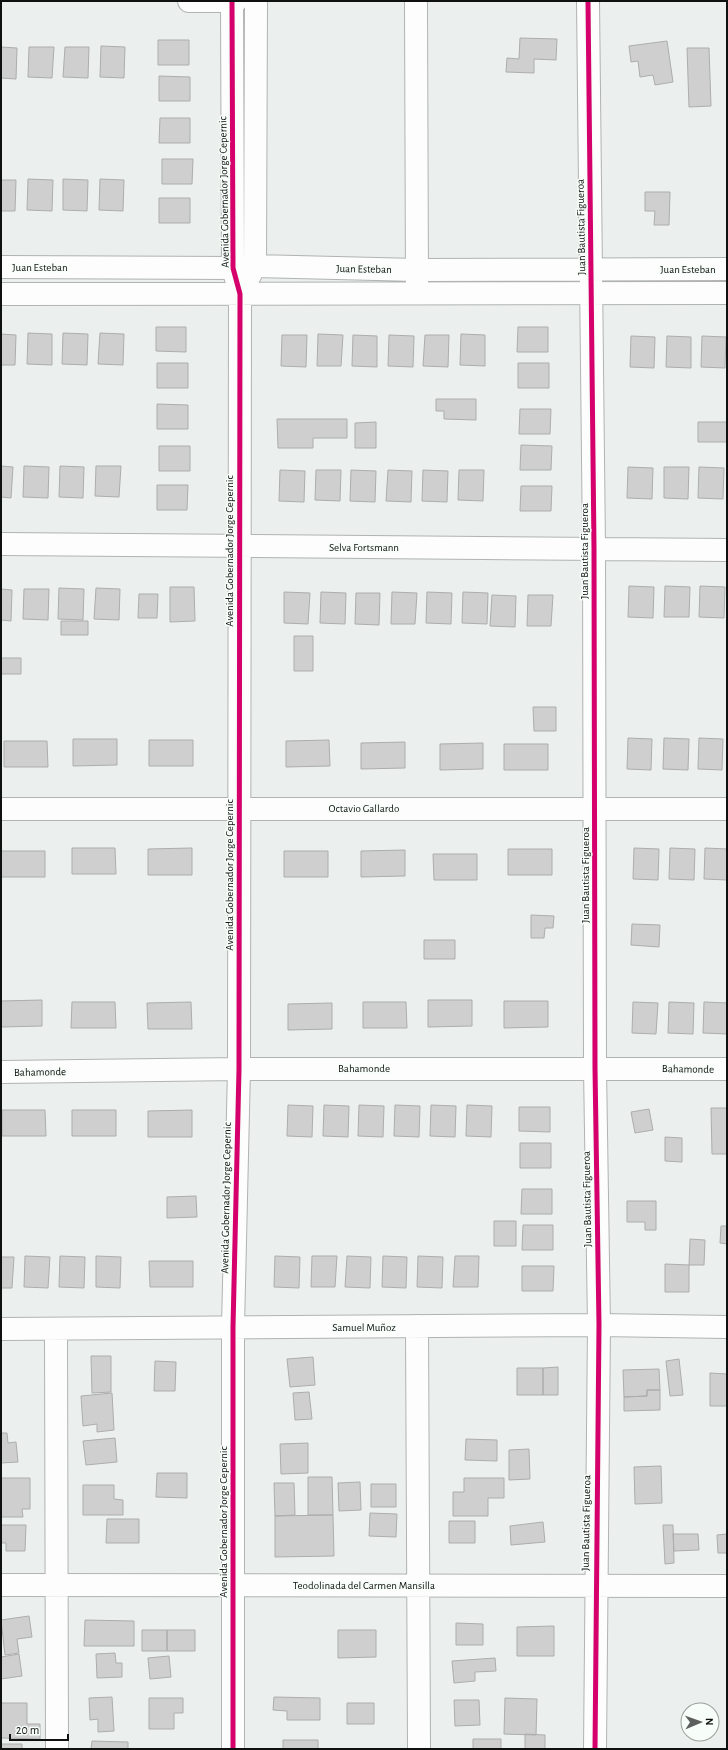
<svg xmlns="http://www.w3.org/2000/svg" width="728" height="1750" font-family="'Alegreya Sans',sans-serif">
	<rect width="100%" height="100%" fill="#ebefed"/>
	<path fill="#cecfce" stroke="#acadac" d="M520,38l37,1 -1,21 -22,-1v14l-28,-1 1,-14 12,1z
		M158,40h31v25h-31z
		M667,41l6,41 -18,3 -2,-10 -13,2 -2,-16 -7,1 -2,-16z
		M101,46l24,1 -1,31 -24,-1z
		M1,47l16,1 -1,31 -15,-1z
		M29,47h25l-2,31 -24,-1z
		M65,47h24l-1,31 -25,-1z
		M687,48h22l2,58 -22,1z
		M159,76l31,1v24h-31z
		M160,118h30v25h-31z
		M162,159h31l-1,25h-30z
		M28,179l25,1 -1,31 -25,-1z
		M63,179l25,1 -1,31 -24,-1z
		M100,179l24,1 -1,31 -24,-1z
		M1,180h15l-1,31h-14z
		M645,192h25l-1,33h-15l1,-14h-10z
		M159,198h31v25h-31z
		M156,327h30v25l-30,-1z
		M518,327h30v25h-31z
		M28,333l24,1v31l-25,-1z
		M63,333l25,1 -1,31 -25,-1z
		M100,333l24,1 -1,31 -25,-1z
		M1,334l15,1 -1,30h-14z
		M318,334l25,1 -2,31h-24z
		M461,334l24,1v31l-25,-1z
		M282,335h25l-1,32 -25,-1z
		M353,335l24,1v31l-25,-1z
		M389,335l25,1 -1,31 -25,-1z
		M425,335h24l-1,32 -25,-1z
		M631,336l24,1 -1,31 -24,-1z
		M667,336l24,1v31l-25,-1z
		M702,336l24,1 -1,31 -24,-1z
		M157,363h31v25h-31z
		M518,363h31v25h-31z
		M436,399h40v21l-32,-1v-8h-8z
		M157,404l31,1v24h-31z
		M520,409h31l-1,25h-31z
		M277,419h70v19h-34v10h-35z
		M376,422v26h-21v-25z
		M698,422h29v20h-29z
		M521,445l31,1 -1,24h-31z
		M159,446h31v25h-31z
		M1,466l12,1 -2,31 -10,-1z
		M24,466l25,1 -1,31 -25,-1z
		M60,466l24,1 -1,31 -24,-1z
		M96,466h25l-2,31 -24,-1z
		M628,467l25,1 -1,31 -25,-1z
		M664,467h25l-1,32 -24,-1z
		M699,467l25,1 -1,31 -25,-1z
		M280,470l25,1 -1,31 -25,-1z
		M316,470h25l-1,31 -25,-1z
		M351,470l25,1 -1,31 -25,-1z
		M388,470l24,1 -1,31 -25,-1z
		M423,470l25,1 -1,31 -25,-1z
		M459,470h25l-1,31 -25,-1z
		M157,485h31l-1,25h-30z
		M521,486h31l-1,25h-31z
		M629,586l25,1 -1,31 -25,-1z
		M665,586l25,1 -1,30h-25z
		M700,586l25,1 -1,31 -25,-1z
		M170,587h24l1,34 -25,1z
		M59,588l25,1 -1,31 -25,-1z
		M96,588l24,1 -1,31 -25,-1z
		M1,589l11,1 -1,31 -10,-1z
		M24,589h25l-1,31 -25,-1z
		M284,592l26,1 -2,31 -24,-1z
		M321,592l25,1 -1,31 -25,-1z
		M392,592l25,1 -2,31h-24z
		M427,592l25,1 -1,31 -25,-1z
		M463,592l25,1 -1,31 -25,-1z
		M356,593h24l-1,32 -24,-1z
		M139,594h19l-1,24h-19z
		M492,595l24,1 -1,31 -25,-1z
		M528,595h25l-2,31h-24z
		M61,621h27v14h-27z
		M294,636h19v35h-19z
		M1,658h20v16h-20z
		M533,707h23v24h-22z
		M628,738l24,1 -1,31 -24,-1z
		M664,738l25,1 -1,31 -25,-1z
		M699,738l24,1 -1,31 -24,-1z
		M73,739h44v26l-44,1z
		M149,740h44v26h-44z
		M329,740l1,26 -44,1v-26z
		M4,741h43l1,26h-44z
		M405,742v26l-44,1v-26z
		M483,743v26l-43,1v-26z
		M504,744h44v26h-44z
		M72,848h43l1,26h-44z
		M192,848v27h-44v-26z
		M634,848l25,1 -1,31 -25,-1z
		M670,848l25,1 -1,31 -25,-1z
		M705,848l22,1v31l-23,-1z
		M508,849h44v26h-44z
		M405,850v26l-44,1v-26z
		M1,851h44v26h-44z
		M284,851h44v26h-44z
		M433,854h44v26h-43z
		M531,915l23,1 -1,12h-8l-1,10h-13z
		M632,924l28,1 -1,22 -28,-2z
		M424,940h31v19h-31z
		M42,1000v26l-41,1v-26z
		M428,1000h44v26l-44,1z
		M504,1001h44v26l-44,1z
		M72,1002h43l1,26h-45z
		M191,1002l1,27h-44l-1,-26z
		M363,1002h43l1,26h-44z
		M633,1002l25,1 -2,31 -24,-1z
		M669,1002l25,1 -1,31 -25,-1z
		M704,1002l23,1v31l-24,-1z
		M332,1003v26l-44,1v-26z
		M288,1105l25,1 -1,31 -25,-1z
		M324,1105l25,1 -1,31 -25,-1z
		M359,1105l25,1 -1,31 -25,-1z
		M395,1105l25,1 -1,31 -25,-1z
		M431,1105l25,1 -1,31 -25,-1z
		M467,1105l25,1 -1,31 -25,-1z
		M519,1107h31v25l-31,-1z
		M711,1108h16v46h-15z
		M649,1109l4,21 -18,3 -4,-21z
		M2,1110h43l1,26h-44z
		M72,1110h44v26h-44z
		M192,1110v27h-44v-26z
		M665,1137l17,1v24l-17,-1z
		M520,1143h31v25h-31z
		M522,1189h30v25h-31z
		M196,1196l1,21 -30,1v-21z
		M627,1201h29v29h-11v-8h-18z
		M494,1221h22v25h-22z
		M523,1225h30v25h-31z
		M721,1226h6v18l-7,-1z
		M690,1239l15,1 -1,25h-15z
		M25,1256l25,1 -2,31 -24,-1z
		M60,1256l25,1 -1,31 -25,-1z
		M96,1256l25,1 -1,31 -24,-1z
		M275,1256l25,1 -1,31 -25,-1z
		M312,1256h25l-2,31h-24z
		M347,1256l24,1 -1,31 -25,-1z
		M383,1256l24,1 -1,31 -24,-1z
		M418,1256l25,1 -1,31 -25,-1z
		M455,1256h24l-1,31h-25z
		M1,1257h13l-2,31h-11z
		M149,1261h44v26h-43z
		M665,1264l24,1v27h-24z
		M522,1266h32l-1,25h-31z
		M91,1356h20v36l-19,1z
		M313,1357l2,28 -25,2 -3,-28z
		M679,1359l4,36 -13,1 -4,-35z
		M155,1361l21,1 -1,29h-21z
		M558,1367v28h-15v-27z
		M517,1368h26v27h-26z
		M659,1369l1,21h-13v6l-23,1 -1,-27z
		M710,1373l17,1v32h-17z
		M647,1390h13v20l-36,1v-14l23,-1z
		M309,1392l3,27 -17,1 -2,-27z
		M112,1393l2,37 -17,2v-8l-14,2 -2,-30z
		M1,1433h6l1,10 8,-1 2,20 -17,1z
		M115,1438l2,24 -31,3 -3,-24z
		M466,1439l31,1v21l-32,-1z
		M308,1443v30l-27,1 -1,-30z
		M529,1449l1,30 -21,1v-30z
		M661,1466l1,37 -27,1 -1,-37z
		M157,1473h30v25l-31,-1z
		M308,1477h24l1,38h-25z
		M1,1478h29v31h-8l1,8h-22z
		M464,1478h40v20h-16v18h-35v-24h11z
		M360,1482l1,28 -22,1 -1,-28z
		M274,1483h20l1,32 -20,1z
		M371,1484h25v23h-25z
		M83,1485h31v14l9,1v15h-40z
		M370,1513l27,1 -1,23 -27,-1z
		M333,1515l1,41 -59,1v-41z
		M107,1519h32v24h-33z
		M449,1521h26v22h-26z
		M543,1522l2,20 -34,3 -1,-19z
		M1,1525h25l-1,26h-19v-8h-5z
		M663,1525h10l1,38 -9,1z
		M673,1534h25l1,16 -25,1z
		M727,1534v19h-9l-1,-18z
		M29,1616l3,21 -15,2 2,14 -14,2 -4,-35z
		M85,1620l49,1v25h-50z
		M456,1623l27,1v21h-27z
		M554,1626v30h-37v-29z
		M142,1630h25v21h-25z
		M167,1630h28v21h-28z
		M338,1630h38v27l-38,1z
		M115,1653l1,10h6v14l-25,1 -1,-24z
		M19,1654l3,22 -21,3v-22z
		M169,1656l2,21 -21,2 -2,-21z
		M495,1658l1,13 -21,1v9l-21,2 -2,-22z
		M112,1697l2,34 -16,1v-13l-8,1 -1,-22z
		M274,1697l46,1v22h-33v-9l-14,-1z
		M149,1698h34v15h-9v16h-25z
		M505,1698l32,1 -1,36 -32,-1z
		M454,1700h25l1,25 -25,1z
		M1,1703h26v21h13v15l-39,-1z
		M347,1703h27v21h-27z
		M525,1734l20,1v14h-20z
		M473,1739h28v10h-28z
		M283,1740h35v9h-35z
		M92,1741l36,1v7h-37z
		M1,1744h21v5h-21z"/>
	<g fill="none" stroke-linecap="round" stroke-linejoin="round">
		<defs>
			<path id="minor" d="M189,1h47
				M232,1l1,267 7,26 -1,775 -6,258v422
				M416,1l1,283
				M588,1l6,547 1,520 4,257 -4,424
				M1,267l232,1 22,-2 162,4 310,-1
				M248,279l7,-13 1,-265
				M1,294l726,-1
				M1,544l726,6
				M1,809h726
				M1,1072l238,-3h488
				M417,1326l2,423
				M1,1329l598,-4 128,2
				M56,1329l1,420
				M1,1585l726,1"/>
		</defs>
		<use href="#minor" stroke="#b0b3b2" stroke-width="24"/>
		<use href="#minor" stroke="#fcfdfc" stroke-width="22"/>
		<defs>
			<path id="cycleway" d="M232,1l1,267 7,26 -1,775 -6,258v422
				M588,1l6,547 1,520 4,257 -4,424"/>
		</defs>
		<use href="#cycleway" stroke="#f7fdf9" stroke-width="8"/>
		<use href="#cycleway" stroke="#d6006c" stroke-width="5"/>
	</g>
	<g text-anchor="middle" dominant-baseline="central" stroke-width="3" stroke-linejoin="round" paint-order="stroke">
		<g font-size="11" fill="#0f1110" stroke="#f7fdf9">
			<text transform="translate(224 192) rotate(-91)">Avenida Gobernador Jorge Cepernic</text>
			<text transform="translate(581 227) rotate(-91)">Juan Bautista Figueroa</text>
			<text x="40" y="267">Juan Esteban</text>
			<text transform="translate(364 269) rotate(1)">Juan Esteban</text>
			<text x="688" y="269">Juan Esteban</text>
			<text x="364" y="547">Selva Fortsmann</text>
			<text transform="translate(229 551) rotate(-90)">Avenida Gobernador Jorge Cepernic</text>
			<text transform="translate(584 551) rotate(-90)">Juan Bautista Figueroa</text>
			<text x="364" y="808">Octavio Gallardo</text>
			<text transform="translate(229 875) rotate(-90)">Avenida Gobernador Jorge Cepernic</text>
			<text transform="translate(585 875) rotate(-90)">Juan Bautista Figueroa</text>
			<text x="364" y="1068">Bahamonde</text>
			<text transform="translate(688 1069) rotate(1)">Bahamonde</text>
			<text transform="translate(40 1072) rotate(-1)">Bahamonde</text>
			<text transform="translate(226 1198) rotate(-89)">Avenida Gobernador Jorge Cepernic</text>
			<text transform="translate(587 1199) rotate(-91)">Juan Bautista Figueroa</text>
			<text x="364" y="1327">Samuel Muñoz</text>
			<text transform="translate(223 1522) rotate(-90)">Avenida Gobernador Jorge Cepernic</text>
			<text transform="translate(586 1523) rotate(-89)">Juan Bautista Figueroa</text>
			<text x="364" y="1585">Teodolinada del Carmen Mansilla</text>
		</g>
	</g>
	<rect width="728" height="1750" fill="none" stroke="#0f1110" stroke-width="4"/>
	<g transform="translate(700 1722) rotate(88)"><circle r="19" fill="#f7fdf9" stroke="#9a9f9c"/>
	<path d="M0-3L7 15L0 10L-7 15Z" fill="#5c5f5d"/>
	<text y="-6" font-size="11" font-weight="bold" text-anchor="middle" fill="#0f1110">N</text>
	</g>
	<path d="M10 1734v6h58v-6" fill="none" stroke="#0f1110" stroke-width="2"/>
	<text x="16" y="1734" font-size="12" fill="#0f1110" stroke="#f7fdf9" stroke-width="3" paint-order="stroke">20 m</text>
</svg>
